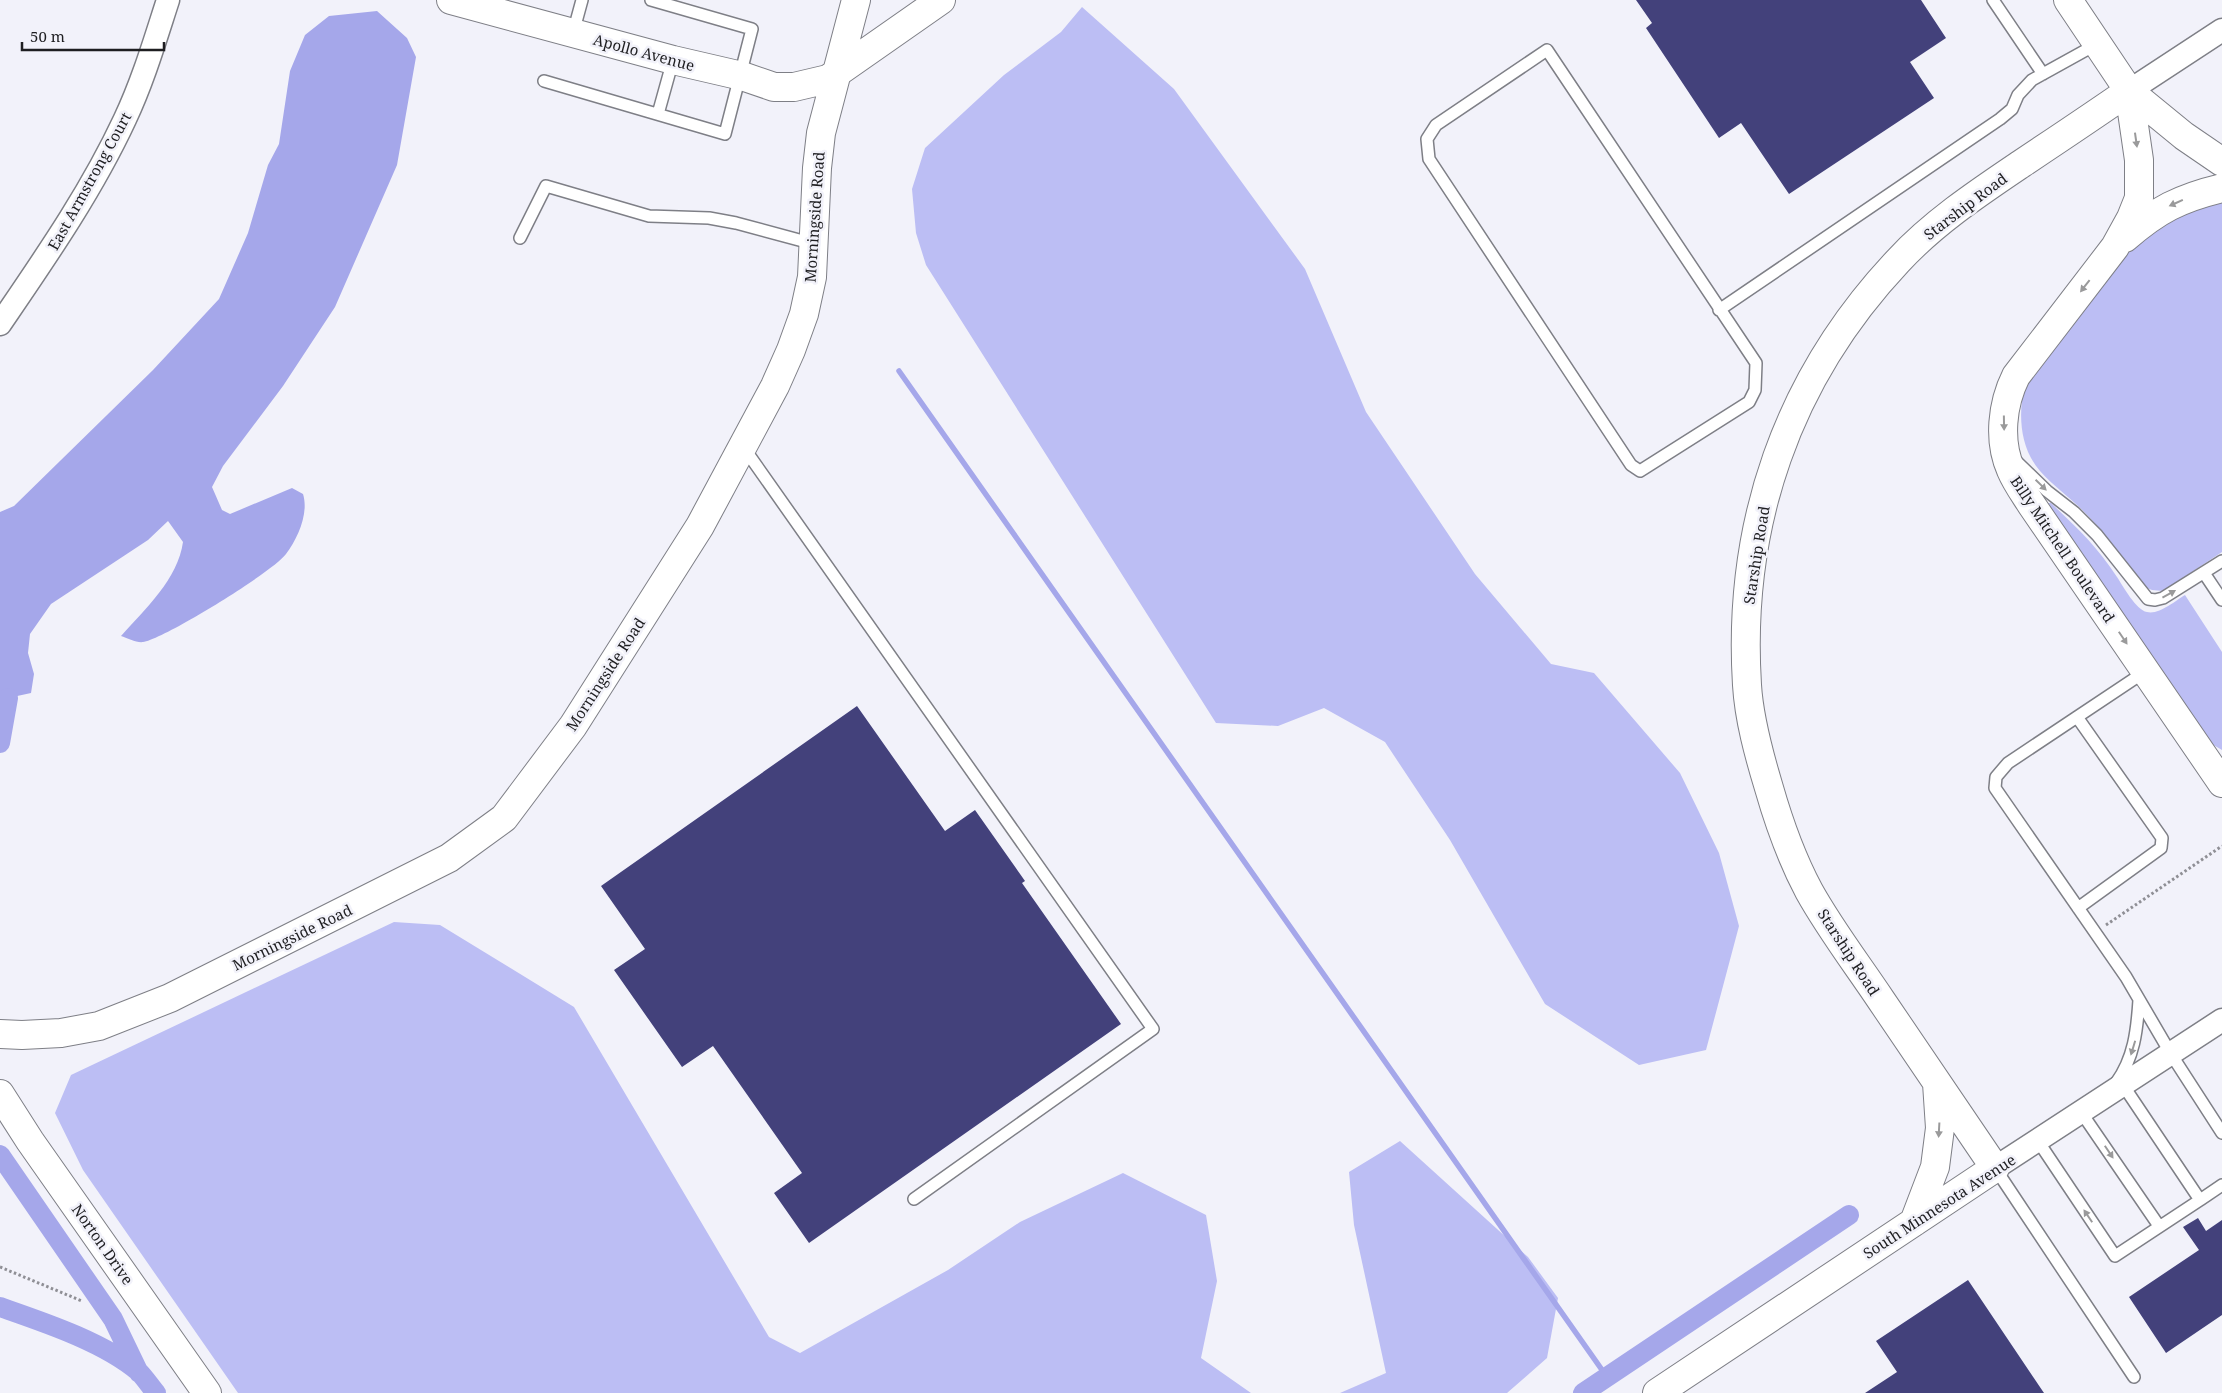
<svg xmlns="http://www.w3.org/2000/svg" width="2222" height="1393" font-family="'Noto Serif',serif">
	<rect width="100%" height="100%" fill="#f2f2fa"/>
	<path fill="#bcbef4" d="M1082,7l92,82 131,180 61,143 109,162 76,90 43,9 86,100 39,80 20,73 -33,124 -67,15 -94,-61 -95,-164 -65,-98 -61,-34 -46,18 -62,-3 -290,-458 -10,-32 -4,-44 13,-41 79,-73 57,-43z
		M2215,203h7v349l-59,39 -11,-1 -8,-3c-18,-23 -34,-48 -54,-69 -15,-17 -35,-30 -50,-47 -21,-24 -22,-58 -15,-88l105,-138 47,-28z
		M2048,503h3c26,25 46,43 66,74 6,9 19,33 30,35 12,3 28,-11 38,-17l37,57v98l-12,-7 -164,-237z
		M394,922l46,3 134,82 195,330 31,16 148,-83 72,-48 103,-49 83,42 11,66 -16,77 50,35h-1013l-155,-223 -28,-57 16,-38z
		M1400,1141l128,116 30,41 -11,60 -40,35h-167l46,-20 -32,-148 -5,-53z"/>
	<path fill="#a5a7ea" d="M377,11l30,27 9,19 -19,108 -62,142 -52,79 -60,80 -11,21 10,23 8,4 62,-26 11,6c6,19 -5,44 -17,60 -12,17 -122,85 -143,88 -6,1 -16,-4 -22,-6 24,-27 57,-57 62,-94l-15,-21 -20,19 -97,64 -21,30 -2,19 6,21 -3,19 -23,5 -8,-5v-181l14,-6 139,-136 66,-71 29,-66 20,-68 11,-21 11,-73 15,-36 24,-19z"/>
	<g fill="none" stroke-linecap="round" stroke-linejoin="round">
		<path stroke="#a5a7ea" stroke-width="5.5" d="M899,371l708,1006"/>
		<path stroke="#a5a7ea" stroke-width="20" d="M0,743l8,-45
			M0,1155l113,164 26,54
			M0,1307c43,15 104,35 139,65 6,6 11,14 17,21
			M1583,1393l266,-178"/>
	</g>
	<path fill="#43417b" d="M1636,0h285l25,38 -36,24 24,36 -145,96 -48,-71 -22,15 -73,-110 6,-5z
		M857,706l88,125 30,-21 50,71 -3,2 99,141 -312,219 -35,-50 28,-20 -89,-127 -31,21 -68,-97 31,-21 -44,-63z
		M2198,1218l8,13 16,-11v95l-56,38 -37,-56 70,-47 -16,-23z
		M1968,1280l76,113h-179l32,-21 -21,-31z"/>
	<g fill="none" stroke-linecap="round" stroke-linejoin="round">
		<defs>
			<path id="lane" d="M1993,0l50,74
				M573,33l9,-33
				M1547,50l209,313 -1,27 -6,12 -109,69 -9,-6 -202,-306 -2,-20 9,-14z
				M544,81l181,53 27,-105 -101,-29
				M658,114l15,-54
				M520,238l26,-52 103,30 60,2 27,5 78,21
				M1719,310l281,-191 12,-10 6,-14 14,-15 65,-36
				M744,448l409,581 -239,170
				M2017,462l30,29 27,21 23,23 51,64 7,1 8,-2 59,-37
				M2204,573l18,27
				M2146,671l-138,92 -12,14 -1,11 131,189 45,77 51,79
				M2077,717l85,121 -1,10 -83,60
				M2116,1083c18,-25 21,-52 23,-83
				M2123,1085l77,115 22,-15
				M2081,1112l78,114
				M2038,1141l77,115 85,-56
				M1995,1168l139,209"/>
			<path id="street" d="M2129,91l93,-61
				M0,324c45,-66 91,-132 125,-205 18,-38 30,-79 43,-119
				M1995,1168l227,-148"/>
			<path id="secondary" d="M451,0l222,60 69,16 32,11h20l34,-8 113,-79
				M2068,0l61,91 55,45 38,26
				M2129,91l10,69v38l-8,20 -16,29 -99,129c-14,28 -18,65 -5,94 5,12 13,23 20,34l191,279
				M2125,238c32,-28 55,-40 97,-50
				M0,1034l22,1 39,-2 38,-7 71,-28 279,-140 55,-40 69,-92 127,-200 75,-140 16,-36 13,-36 8,-37 5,-109 4,-35 35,-133
				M0,1094l30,47 177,252
				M1914,1222l21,-55 5,-39 -3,-45
				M1657,1393l338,-225c-38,-56 -76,-112 -114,-168 -24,-36 -51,-71 -72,-109 -17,-32 -30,-68 -40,-103 -10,-33 -20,-69 -22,-103 -10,-160 40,-306 151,-424 35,-38 80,-68 123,-97 36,-24 72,-48 108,-73"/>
		</defs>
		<use href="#lane" stroke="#7e7f86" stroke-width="14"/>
		<use href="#street" stroke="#7e7f86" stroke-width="25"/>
		<use href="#secondary" stroke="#7e7f86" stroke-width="30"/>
		<path stroke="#8f8f95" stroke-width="3" stroke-dasharray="2.5 2.5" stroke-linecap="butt" d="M2106,925l116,-79
			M0,1267l82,34"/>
		<use href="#lane" stroke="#fff" stroke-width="11"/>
		<use href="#street" stroke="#fff" stroke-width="22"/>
		<use href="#secondary" stroke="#fff" stroke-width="28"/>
	</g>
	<defs><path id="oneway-solid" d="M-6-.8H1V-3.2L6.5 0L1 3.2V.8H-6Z" transform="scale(1.25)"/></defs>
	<g fill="#9a9a9b">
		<use href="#oneway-solid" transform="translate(2136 140) rotate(82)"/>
		<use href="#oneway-solid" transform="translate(2176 203) rotate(156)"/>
		<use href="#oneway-solid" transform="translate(2085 286) rotate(128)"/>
		<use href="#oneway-solid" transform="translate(2004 423) rotate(89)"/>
		<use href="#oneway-solid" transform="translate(2041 485) rotate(44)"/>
		<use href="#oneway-solid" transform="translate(2169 594) rotate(-29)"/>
		<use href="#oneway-solid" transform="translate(2123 638) rotate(56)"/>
		<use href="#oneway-solid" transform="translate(2133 1048) rotate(107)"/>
		<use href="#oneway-solid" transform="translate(1939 1130) rotate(93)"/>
		<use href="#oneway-solid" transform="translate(2109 1152) rotate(56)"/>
		<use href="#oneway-solid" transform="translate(2088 1216) rotate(-124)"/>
	</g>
	<g text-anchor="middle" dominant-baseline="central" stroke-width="5" stroke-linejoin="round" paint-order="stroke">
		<g font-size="15" fill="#1e1e21" stroke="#f2f2fa">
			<text transform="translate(644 52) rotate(15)">Apollo Avenue</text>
			<text transform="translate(89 181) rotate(-61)">East Armstrong Court</text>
			<text transform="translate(1965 206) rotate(-37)">Starship Road</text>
			<text transform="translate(814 217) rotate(-86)">Morningside Road</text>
			<text transform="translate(2063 549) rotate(56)">Billy Mitchell Boulevard</text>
			<text transform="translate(1756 555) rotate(-81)">Starship Road</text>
			<text transform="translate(605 674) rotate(-57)">Morningside Road</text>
			<text transform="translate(292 937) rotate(-26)">Morningside Road</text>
			<text transform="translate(1849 952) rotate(57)">Starship Road</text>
			<text transform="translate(1939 1206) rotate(-33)">South Minnesota Avenue</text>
			<text transform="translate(103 1244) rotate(55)">Norton Drive</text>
		</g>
	</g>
	<path d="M22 42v8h142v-8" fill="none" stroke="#1e1e21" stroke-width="2.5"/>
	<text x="30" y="42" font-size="15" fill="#1e1e21" stroke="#f2f2fa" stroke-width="4" paint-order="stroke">50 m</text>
</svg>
